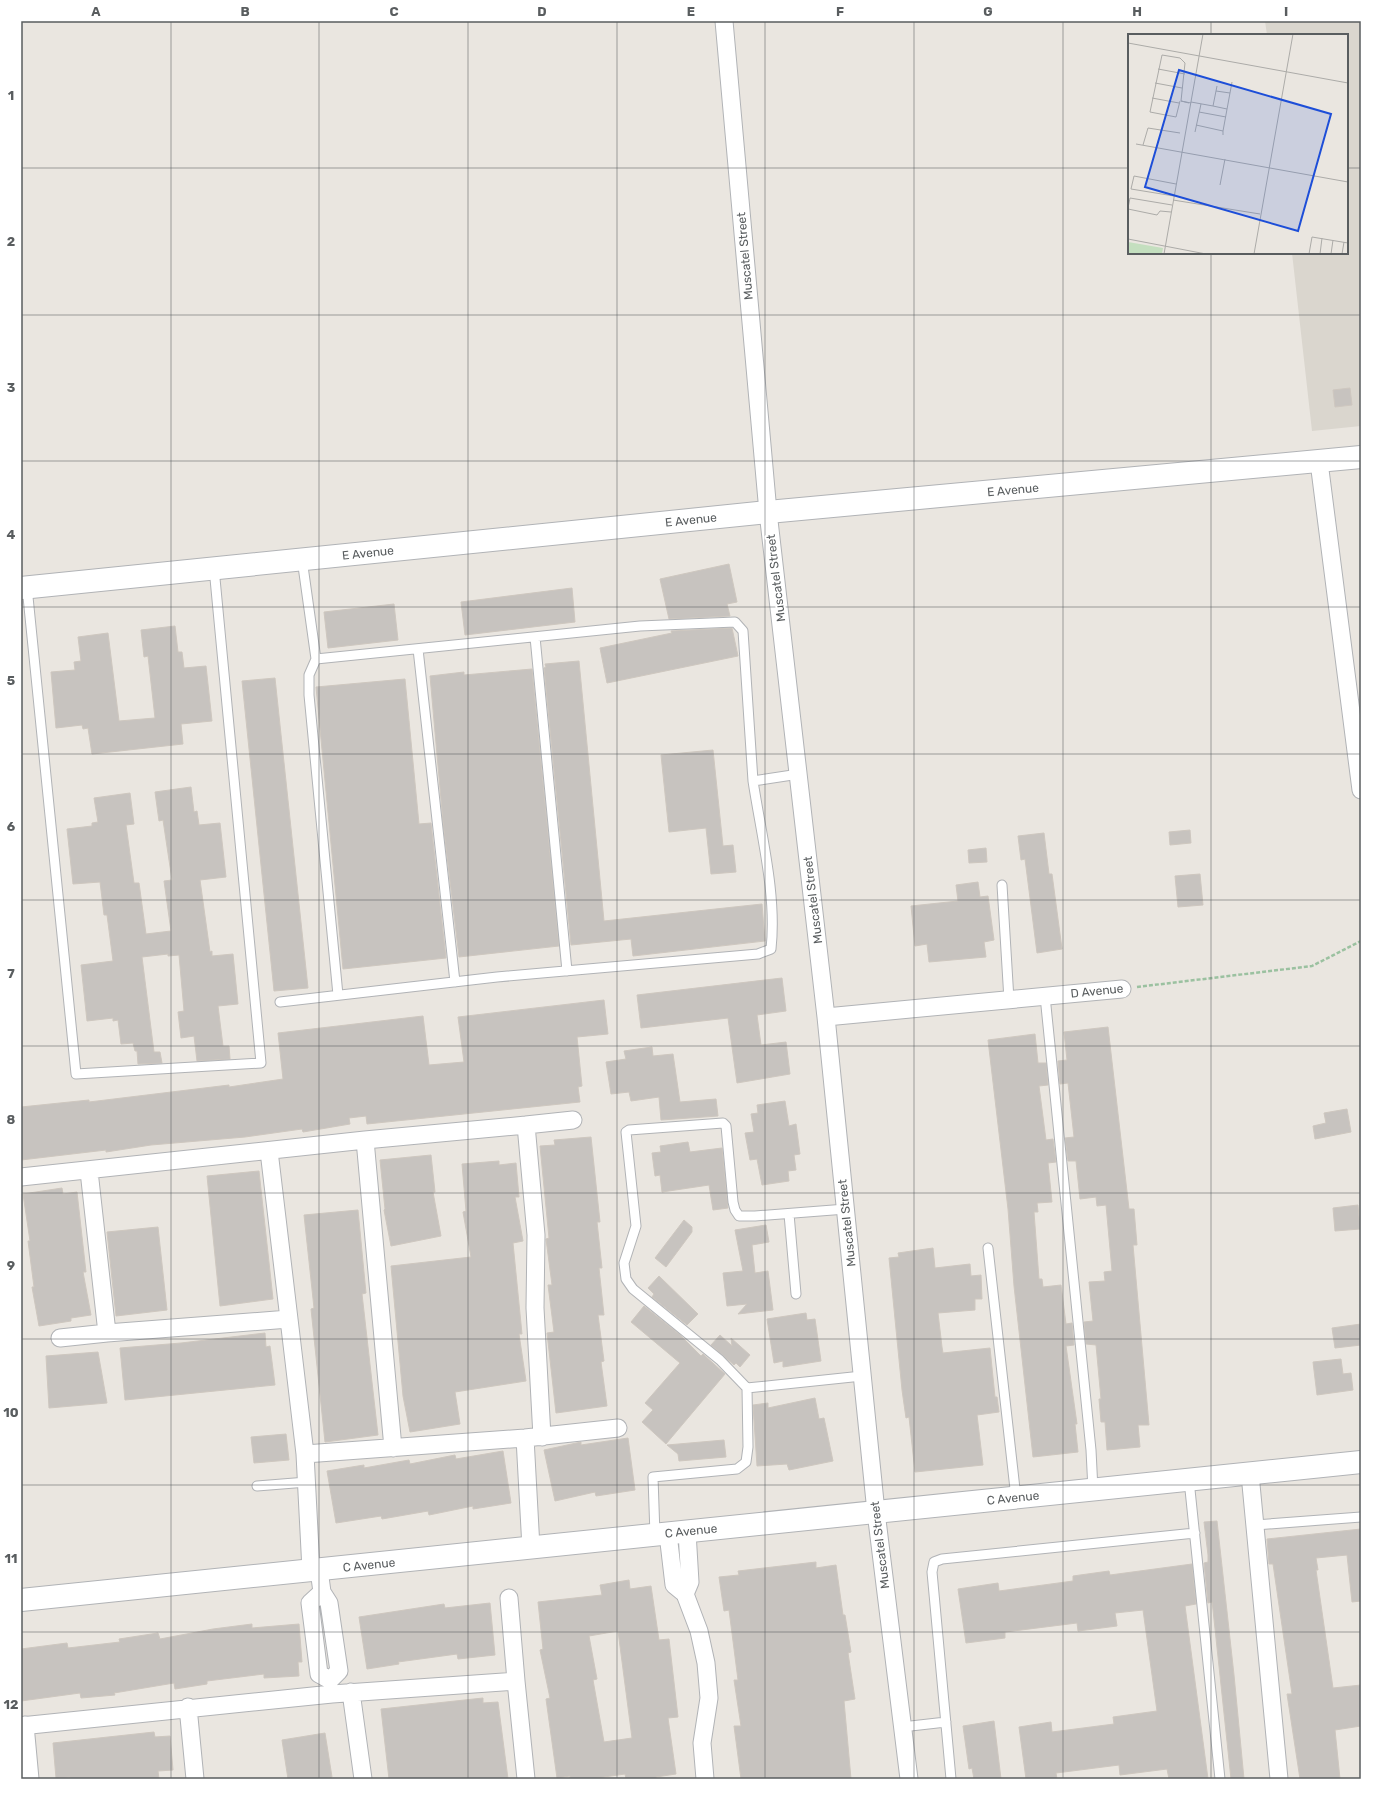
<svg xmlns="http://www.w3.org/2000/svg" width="1382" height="1800" font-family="Rubik,sans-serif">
	<rect width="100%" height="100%" fill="#eae6e0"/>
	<path fill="#dad6ce" d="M1265,21h96v405l-49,5 -20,-178h55v-218h-80z"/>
	<path fill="#c7c3bf" stroke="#cec7bf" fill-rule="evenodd" d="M1350,388l2,17 -17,2 -2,-17z
		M729,564l8,38 -10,2 3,12 -61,3 -9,-40z
		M572,588l3,34 -110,13 -4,-33z
		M394,604l4,36 -70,8 -4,-36z
		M175,626l3,26h4l2,16 22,-2 6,55 -31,3 2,20 -91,10 -4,-26 -5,1 -1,-4 -26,3 -5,-56 24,-2 -1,-8 7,-1 -3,-24 30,-4 11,88 36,-3 -7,-62 -4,1 -3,-27z
		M732,628l6,28 -131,27 -7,-35 72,-15 -1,-2z
		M579,661l25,260 158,-17 3,37 -132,15 -2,-17 -60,6 -27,-277 2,-1 -1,-3z
		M532,669l27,277 -100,11 -16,-135 -13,-146 34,-4v3z
		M275,678l33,310 -34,3 -32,-310z
		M405,679l14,145 12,-1 15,135 -103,11 -27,-282z
		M713,750l10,96 10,-1 3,27 -25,2 -5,-46 -37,4 -8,-77z
		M191,787l3,25 3,-1 2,14 21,-2 6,54 -26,3 10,72 2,-1v5l21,-2 5,50 -20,2 5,40h6l1,13 -33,2 -3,-25 -13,2 -3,-26 6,-1 -5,-56 -11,1v-2l-26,3 12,95h6l2,11 -24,1 -1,-13h-2l-2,-8 -12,1 -3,-24 -5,1v-3l-26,3 -6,-56 32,-4 -6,-46h-3l-4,-33 -27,2 -6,-55 25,-3v-3l6,-1 -4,-24 36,-5 4,31 -8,1 8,58h5l7,51 25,-3 -7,-50 8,-1 -9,-60 -4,1 -4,-29z
		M1190,830l1,13 -21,2 -1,-13z
		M1044,833l5,41h3l10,75 -25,4 -12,-94 -4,1 -3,-24z
		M986,848l1,14 -18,1 -1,-13z
		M1200,874l3,31 -25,2 -3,-31z
		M978,882l2,15 8,-1 6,44 -10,2 2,15 -57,5 -2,-18 -12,2 -4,-40 47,-5 -2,-16z
		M782,978l4,33 -29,4 4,30 25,-3 4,32 -53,9 -9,-65 -87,10 -4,-33z
		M604,1000l4,34 -31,3 5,49 -4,1 2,15 -213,22 -1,-8 -17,2 1,6 -47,8 -1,-3 -57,8 -94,8 -45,7v-2l-85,10v-53l68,-7v2l140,-17v2l54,-8 -5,-46 145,-17 6,49 35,-3 -6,-45z
		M1108,1027l21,182h5l3,36h-4l16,180h-11l2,22 -33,3 -2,-28h-4l-2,-23h2l-5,-54 -10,-1 -2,-22 9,-1 -4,-39 16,-1 -1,-9 8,-1 -6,-66 -9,1 -1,-9 -16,2 -4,-38h-8l-3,-23 9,-1 -6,-54 -8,1 -2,-23 9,-1 -3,-28z
		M1035,1034l3,29h8l2,22 -9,1 7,54 7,-1 3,23 -8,1 4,39 -15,1 1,9h-4l5,67h3l1,8 18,-2 5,39 6,-1 2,22 -8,1 11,78h-2l3,28 -45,5 -19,-171 -6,-77 -20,-169z
		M652,1047l1,9 20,-2 7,48 36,-3 2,17 -57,4 -2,-23 -28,4 -2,-9 -18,2 -5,-32 20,-3 -2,-8z
		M785,1101l4,25 7,-2 4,30 -6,1 2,15 -8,1 1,10 -27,4 -5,-26 -7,1 -5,-27 9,-1 -3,-18 7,-1 -1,-8z
		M1347,1109l4,23 -36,7 -2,-13 13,-3 -2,-10z
		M591,1137l9,85h-3l5,46h-3l5,47h-6l6,46 -3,1 6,44 -51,7 -9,-80 7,-1 -6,-47h4l-6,-46 3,-1 -9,-92 15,-1 -1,-5z
		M688,1142l2,10 32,-4 6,60 -15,2 -4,-25 -47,7 -2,-17 -5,1 -3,-23 9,-1 -1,-6z
		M431,1155l4,37h-2l8,44 -50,10 -7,-36 1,-1 -5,-49z
		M499,1161v4l17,-2 3,34h-4l8,44 -10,2 9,91h-3l7,47 -71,11 5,32 -50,8 -7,-36 -12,-130 80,-9 -8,-45 3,-1 -4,-47z
		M259,1171l14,128 -53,7 -13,-130z
		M62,1188l1,6 14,-2 9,80h-3l8,43 -20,3v3l-32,5 -7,-39h2l-6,-46h2l-7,-47z
		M1358,1205l2,24 -25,2 -2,-23z
		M358,1210l8,83 -4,1 16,141 -53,7 -14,-133 3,-1 -10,-93z
		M684,1220l8,7v5l-26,35 -11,-9z
		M766,1225l3,17 -17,3 3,28 13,-2 5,39 -35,4 9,-10 -20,2 -4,-33 20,-2 -8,-41z
		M158,1227l9,83 -51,6 -9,-84z
		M933,1248l2,20 35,-4 1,12 10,-1 1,24h-7v11l-37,3 4,34 1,6 47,-5 5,49h2l2,15 -22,3 6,50 -68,7 -6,-55 -3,1 -4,-28 -13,-132 10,-1 -1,-4z
		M659,1276l39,38 -11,11 -35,-28 2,-3 -6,-6z
		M644,1306l35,28 22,22 2,-2 22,20 -59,70 -24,-22 11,-12 -8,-7 35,-40 -49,-41z
		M806,1313l1,7 8,-1 6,42 -38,6v-6l-9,2 -7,-44z
		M1361,1324v21l-26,3 -3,-20z
		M265,1333l1,14 4,-1 5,39 -150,15 -5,-52 61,-5z
		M720,1335l12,11 -1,-8 19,17 -10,12 -4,-4 -2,2 -23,-20z
		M98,1352l9,51 -58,5 -3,-52z
		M1341,1359l2,15 8,-1 2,17 -36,5 -4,-33z
		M815,1398l4,21 5,-1 9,43 -44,9 -2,-6 -30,2 -4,-61 15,-2v5z
		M286,1434l3,26 -35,3 -3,-26z
		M628,1438l7,52 -39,6 -1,-4 -40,9 -11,-51 37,-8v3z
		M724,1440l2,17 -47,4 -1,-7 -11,-9z
		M503,1451l8,52 -38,6v-3l-44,9 -1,-4 -46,8 -1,-3 -45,7 -9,-52 37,-6v3l45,-8 1,4 45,-9 1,4z
		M1217,1521l17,154 10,104h-13l-18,-169 -1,-8 -4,1 -4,-40 4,-1v-7l-4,-33z
		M1361,1529v72l-9,1 -5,-47 -31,3 2,12h-2l17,118 28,-3v41l-26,4 5,49h-40l-13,-85h5l-19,-130h-4l-2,-25z
		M816,1562v6l20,-3 7,50h2l6,37 -3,1 7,46 -11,2 7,78h-110l-7,-53h7l-7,-46h4l-9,-70 -5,1 -5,-34 20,-2 -1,-4z
		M1192,1564l4,40 -11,2 23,173h-39l-2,-10 -47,6 -1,-10 -63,8 1,6h-31l-7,-52 32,-5 1,10 62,-8 -1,-7 44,-6 -14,-101 -28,3 2,13 -39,5 -1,-8 -72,9v6l-39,5 -8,-54 40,-6 1,8 74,-10v-5l36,-5 1,4z
		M629,1580l1,9 21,-3 8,54 10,-1 9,78 -10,1 8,56 -20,3v2h-30l-1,-5 -35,5h-20v-3l-13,2 -11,-79 4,-1 -10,-48 3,-1 -5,-47 64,-7 -2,-10zM618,1631l14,107 -28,4 -11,-62 4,-1 -8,-43z
		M490,1603l5,52 -37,4 -1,-5 -59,8 1,2 -32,5 -8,-52 85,-13 1,4z
		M252,1624v4l47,-4 3,38h-4l1,14 -35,2v-4l-57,7v3l-32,5 -1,-6 -60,10 1,2 -34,3 -1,-5 -59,8v-52l46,-6 1,5 52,-6 -1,-3 39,-6 2,6 53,-10z
		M483,1698v5l15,-1 10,77h-119l-8,-70z
		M994,1721l7,58h-27l-2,-11 -3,1 -6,-43z
		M154,1732l1,5 15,-1 3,34 -15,1 1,8h-89v-2l-14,1 -3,-35z
		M325,1733l7,44 -8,2h-36l-6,-39z"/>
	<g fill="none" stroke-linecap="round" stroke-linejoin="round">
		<defs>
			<path id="service" d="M302,559l14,100 -7,16v20l29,300
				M27,587l49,487 185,-11 -47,-495
				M535,637l32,334
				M418,649l37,333
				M316,659l324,-33 95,-4 8,9 10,150
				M1002,885l7,115
				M1045,996l46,454 2,40
				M280,1002l217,-25 261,-23 13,-5c6,-54 -10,-115 -18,-168l46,-7
				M846,1209l-91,7h-16l-4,-6 -2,-8 -7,-76 -3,-3 -94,7 -3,2 10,94 -12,37 2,16 7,10 87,71 27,28 115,-12
				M789,1214l7,80
				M988,1248l28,250
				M1189,1480l31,299
				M257,1486l50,-4
				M1255,1525l106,-8
				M655,1535l-2,-58 84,-8 9,-7 2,-15 -1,-59
				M902,1727l44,-5
				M951,1779l-19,-207 2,-10 8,-3 253,-26"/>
			<path id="minor" d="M724,21l44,491 58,505 50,495 33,267
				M1319,462l42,328
				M826,1017l296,-28
				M365,1140l28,308
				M21,1177l344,-37 161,-15
				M289,1319l16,135 6,116
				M107,1333l182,-14 -20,-168
				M60,1338l47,-5 -18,-162
				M542,1437l-7,-129 1,-73 -10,-110 47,-5
				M525,1438l6,110
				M305,1454l220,-16 93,-10
				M1250,1474l29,305
				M668,1534l6,51 11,9 5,-12 -3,-50
				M319,1570l3,22 7,11 10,68 -9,9 -11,-6 -9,-71 12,-11
				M685,1594l14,37 7,32 3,35 -7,45 3,36
				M509,1598l7,83
				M351,1692l12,87
				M188,1707l7,72
				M25,1725l5,54
				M21,1726l311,-32 184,-13 10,98"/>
			<path id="tertiary" d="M21,588l747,-76 593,-55
				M21,1600l1340,-138"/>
		</defs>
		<use href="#service" stroke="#b1b3b6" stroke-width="11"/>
		<use href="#minor" stroke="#b1b3b6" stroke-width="19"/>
		<use href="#tertiary" stroke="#b1b3b6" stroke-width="24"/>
		<path stroke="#9bc1a0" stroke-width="2.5" stroke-dasharray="4 2" stroke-linecap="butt" d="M1137,987l175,-21 49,-25"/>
		<use href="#service" stroke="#fff" stroke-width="9"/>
		<use href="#minor" stroke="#fff" stroke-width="17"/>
		<use href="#tertiary" stroke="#fff" stroke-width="22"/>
	</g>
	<path fill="none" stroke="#595d5f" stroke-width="1" stroke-opacity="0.55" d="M171,21v1758M319,21v1758M468,21v1758M617,21v1758M765,21v1758M914,21v1758M1063,21v1758M1211,21v14M21,168h1108M1347,168h14M1211,253v1526M21,315h1340M21,461h1340M21,607h1340M21,754h1340M21,900h1340M21,1046h1340M21,1193h1340M21,1339h1340M21,1485h1340M21,1632h1340"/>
	<g text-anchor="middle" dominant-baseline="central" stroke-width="4" stroke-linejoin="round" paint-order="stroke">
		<g font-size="12" fill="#595d5f" stroke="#fff">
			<text transform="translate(745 256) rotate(-95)">Muscatel Street</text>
			<text transform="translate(1013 490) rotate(-5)">E Avenue</text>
			<text transform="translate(691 520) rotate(-6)">E Avenue</text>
			<text transform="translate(368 553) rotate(-6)">E Avenue</text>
			<text transform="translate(776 578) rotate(-97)">Muscatel Street</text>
			<text transform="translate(813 900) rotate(-97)">Muscatel Street</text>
			<text transform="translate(1097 991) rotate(-6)">D Avenue</text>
			<text transform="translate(847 1223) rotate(-96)">Muscatel Street</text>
			<text transform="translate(1013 1498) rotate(-6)">C Avenue</text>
			<text transform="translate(691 1531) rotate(-6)">C Avenue</text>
			<text transform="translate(880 1545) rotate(-97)">Muscatel Street</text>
			<text transform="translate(369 1565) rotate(-6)">C Avenue</text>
		</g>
	</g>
	<g transform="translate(1128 34)">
		<rect width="220" height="220" fill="#eae6e0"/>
		<path d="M0,208l35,6 -1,6h-34z" fill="#c4dfbf"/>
		<path fill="none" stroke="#acaba8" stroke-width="1" d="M0,9l220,40M30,35l27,5M27,49l27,5M89,52l-1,5 14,2M88,57l-3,15 14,3M24,64l27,5M52,67l-4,16 -26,-5 12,-57 18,3 5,5 -4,38M63,68l22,4M61,69l-8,-2 10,2M71,78l27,5M68,91l27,6v4M95,97l9,-49M67,98l6,-28M8,110l212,38M15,111l5,-17 32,5M92,151l5,-26M46,162l-43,-7 3,-13 42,8M45,166l87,14M0,174l2,-10 42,7M0,175l29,6 3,-4 11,1M0,205l78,15M36,220l39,-220M126,220l39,-220M181,220l3,-17 36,6M192,220l2,-16M203,220l2,-14M214,220l2,-12"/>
		<path fill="#1d4ed8" fill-opacity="0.15" stroke="#1d4ed8" stroke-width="2" d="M51,36l152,44 -33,117 -153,-44z"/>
		<rect width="220" height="220" fill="none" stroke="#595d5f" stroke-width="2"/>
	</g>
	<rect width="1382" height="1800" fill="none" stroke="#ffffff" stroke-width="44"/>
	<rect x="22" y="22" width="1338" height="1756" fill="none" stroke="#595d5f" stroke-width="1.5"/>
	<g font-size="13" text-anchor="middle" font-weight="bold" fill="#595d5f">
		<text x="96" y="16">A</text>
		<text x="245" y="16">B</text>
		<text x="394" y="16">C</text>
		<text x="542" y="16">D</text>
		<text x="691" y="16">E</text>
		<text x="840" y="16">F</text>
		<text x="988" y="16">G</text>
		<text x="1137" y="16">H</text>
		<text x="1286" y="16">I</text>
		<text x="11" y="100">1</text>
		<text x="11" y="246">2</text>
		<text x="11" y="392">3</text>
		<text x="11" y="539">4</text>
		<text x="11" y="685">5</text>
		<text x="11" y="831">6</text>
		<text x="11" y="978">7</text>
		<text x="11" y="1124">8</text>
		<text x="11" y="1270">9</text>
		<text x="11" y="1417">10</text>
		<text x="11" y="1563">11</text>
		<text x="11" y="1709">12</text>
	</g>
</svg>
